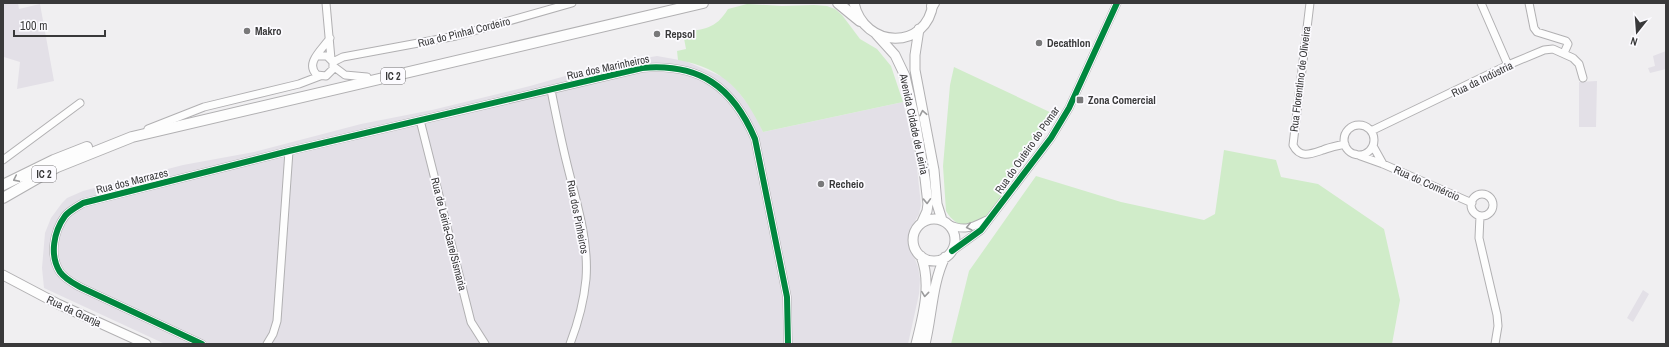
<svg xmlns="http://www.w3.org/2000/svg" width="1669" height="347" font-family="'Archivo Narrow',sans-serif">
	<rect width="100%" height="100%" fill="#f0eff1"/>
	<path fill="#e3e0e7" d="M3,3h15l1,6 21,-5 14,77 -37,8 3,-27 -16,-5z
		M1666,51v18l-16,4 -2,-5 7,-2 -2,-10z
		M657,56l28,5 40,17 12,12 16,21 10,21 140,-30 13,57 5,46 -2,9 -9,16 -2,8 2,8 8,21 2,12 -1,15 -11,50h-743l-121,-56 -2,-20 3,-35 6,-15 11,-15 5,-5 16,-7 100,-26 71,-13 107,-28 71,-14 98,-24 74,-21z
		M1597,81l-1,46h-17v-45z
		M1643,290l6,4 -16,28 -6,-4z"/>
	<path fill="#d0ecc9" d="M747,4l35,2 32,-1 13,1 8,3 7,6 18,24 17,10 14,17 12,36 -140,30c-19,-40 -39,-64 -85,-72l-1,-9 9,-2 -3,-16c22,-5 32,-3 45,-24z
		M954,67l100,47 -65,101c-16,12 -31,16 -43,-4l-3,-45 7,-81z
		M1224,150l52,10 5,17 37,7 66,45 16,71 -8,44h-441l18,-73 67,-95 85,26 83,18 11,-6z"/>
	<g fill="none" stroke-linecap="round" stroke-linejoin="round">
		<defs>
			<path id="minor" d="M326,3l5,56
				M1310,3l-17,142c7,14 18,9 30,5 7,-3 14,-4 22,-6
				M1481,3l27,62
				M1529,3l5,25 3,4 29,9 2,3 -4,9
				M318,56h9l6,6v7l-7,7 -9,-1c-13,-12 6,-26 13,-37
				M333,62l10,-5 113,-21 116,-33
				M333,66l12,9 22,2
				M551,90c5,25 10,50 16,74 9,37 22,76 19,115 -2,22 -8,44 -16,65
				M420,120l51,202 14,22
				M1344 140a15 15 0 1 1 30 0a15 15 0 1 1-30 0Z
				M148,129l56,-22 95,-23 21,-8
				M1371,131l137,-66 36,-15 9,-1 20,9 6,6 4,14
				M1373,146l10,18
				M1355,154l28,10 89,39
				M3,160l77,-57
				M1471 205a11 11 0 1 1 22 0a11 11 0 1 1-22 0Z
				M1480,216l-1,22 18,77 1,11 -3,18
				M948,224c17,8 24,3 39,-4
				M952,251l29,-21 70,-92 18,-30 48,-105
				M202,344l-122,-57c-7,-4 -15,-8 -20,-15 -11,-17 -6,-41 5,-56 5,-6 12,-9 18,-13l206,-52 353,-83c58,-5 91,19 113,71l32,158 1,47
				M267,344l6,-10 4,-13 12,-170"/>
			<path id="major" d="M854,3c10,46 73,48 79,0
				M919,29l-4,26v15l19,100 3,34 5,16
				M876,34l19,21 10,21 10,44 10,58 3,26 -1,7 -5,11
				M913 240a21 21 0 1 1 42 0a21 21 0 1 1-42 0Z
				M3,275l55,29 88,40
				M916,344c7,-28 16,-60 5,-88
				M925,344c7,-28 7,-61 20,-87"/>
			<path id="highway" d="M838,3l22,18
				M932,6l2,-3
				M3,185l51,-25 33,-13
				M3,198l54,-31 75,-30 571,-134"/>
		</defs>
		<use href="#minor" stroke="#b1b0b2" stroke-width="9"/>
		<use href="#major" stroke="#b1b0b2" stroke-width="11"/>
		<use href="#highway" stroke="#b1b0b2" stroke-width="12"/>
		<use href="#minor" stroke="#fdfdfd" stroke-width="7"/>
		<use href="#major" stroke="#fdfdfd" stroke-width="9"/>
		<use href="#highway" stroke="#fdfdfd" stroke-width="10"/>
		<defs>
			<path id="cycleway" d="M952,251l29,-21 70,-92 18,-30 48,-105
				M202,344l-122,-57c-7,-4 -15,-8 -20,-15 -11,-17 -6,-41 5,-56 5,-6 12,-9 18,-13l206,-52 353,-83c58,-5 91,19 113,71l32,158 1,47"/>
		</defs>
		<use href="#cycleway" stroke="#fcfbff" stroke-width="8"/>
		<use href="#cycleway" stroke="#00873e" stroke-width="6"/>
	</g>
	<defs><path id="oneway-chevron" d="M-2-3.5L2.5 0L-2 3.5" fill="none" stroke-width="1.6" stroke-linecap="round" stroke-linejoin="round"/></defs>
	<g stroke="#9b9b9c">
		<use href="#oneway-chevron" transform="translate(923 113) rotate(-101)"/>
		<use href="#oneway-chevron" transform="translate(16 179) rotate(154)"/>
		<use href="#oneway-chevron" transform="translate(927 201) rotate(88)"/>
		<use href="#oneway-chevron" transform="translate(969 227) rotate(166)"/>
		<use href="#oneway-chevron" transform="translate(925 294) rotate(96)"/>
	</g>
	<g fill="#79797a" stroke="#fcfbff" stroke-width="1.5">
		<circle cx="247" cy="31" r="4"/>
		<circle cx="657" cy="34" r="4"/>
		<circle cx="1039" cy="43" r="4"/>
		<rect x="1076" y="96" width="8" height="8" rx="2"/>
		<circle cx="821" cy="184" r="4"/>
	</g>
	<g text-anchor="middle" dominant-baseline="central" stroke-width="3.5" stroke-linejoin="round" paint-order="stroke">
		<g fill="#fcfbff" stroke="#747375" stroke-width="1">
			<rect x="381" y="68" width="24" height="16" rx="3"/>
			<rect x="32" y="166" width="24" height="16" rx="3"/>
		</g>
		<g font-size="10" font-weight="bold" fill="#39393a">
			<text x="393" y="76">IC 2</text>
			<text x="44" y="174">IC 2</text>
		</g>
		<g font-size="11" font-weight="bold" fill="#39393a" stroke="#fcfbff" text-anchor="start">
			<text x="255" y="31">Makro</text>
			<text x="665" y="34">Repsol</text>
			<text x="1047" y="43">Decathlon</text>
			<text x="1088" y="100">Zona Comercial</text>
			<text x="829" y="184">Recheio</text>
		</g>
		<g font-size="11" fill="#39393a" stroke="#fcfbff">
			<text transform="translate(464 32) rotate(-14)">Rua do Pinhal Cordeiro</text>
			<text transform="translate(608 67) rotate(-12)">Rua dos Marinheiros</text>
			<text transform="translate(1300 79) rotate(-83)">Rua Florentino de Oliveira</text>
			<text transform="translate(1482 79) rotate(-26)">Rua da Indústria</text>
			<text transform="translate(914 124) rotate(78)">Avenida Cidade de Leiria</text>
			<text transform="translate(1027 150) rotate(-55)">Rua do Outeiro do Pomar</text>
			<text transform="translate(132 181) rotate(-14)">Rua dos Marrazes</text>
			<text transform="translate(1427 183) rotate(24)">Rua do Comércio</text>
			<text transform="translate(578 217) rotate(79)">Rua dos Pinheiros</text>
			<text transform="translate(449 234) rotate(76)">Rua de Leiria-Gare/Sismaria</text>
			<text transform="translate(74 311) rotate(25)">Rua da Granja</text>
		</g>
	</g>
	<rect width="1669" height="347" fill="none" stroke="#39393a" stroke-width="8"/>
	<g transform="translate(1637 32) rotate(197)" stroke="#fcfbff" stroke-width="3" paint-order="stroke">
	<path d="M0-3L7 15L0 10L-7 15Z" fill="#39393a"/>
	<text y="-6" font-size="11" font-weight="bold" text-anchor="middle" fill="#39393a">N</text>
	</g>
	<path d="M14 30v6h91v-6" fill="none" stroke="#39393a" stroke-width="2"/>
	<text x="20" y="30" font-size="12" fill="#39393a" stroke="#fcfbff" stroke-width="3" paint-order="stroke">100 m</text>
</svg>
